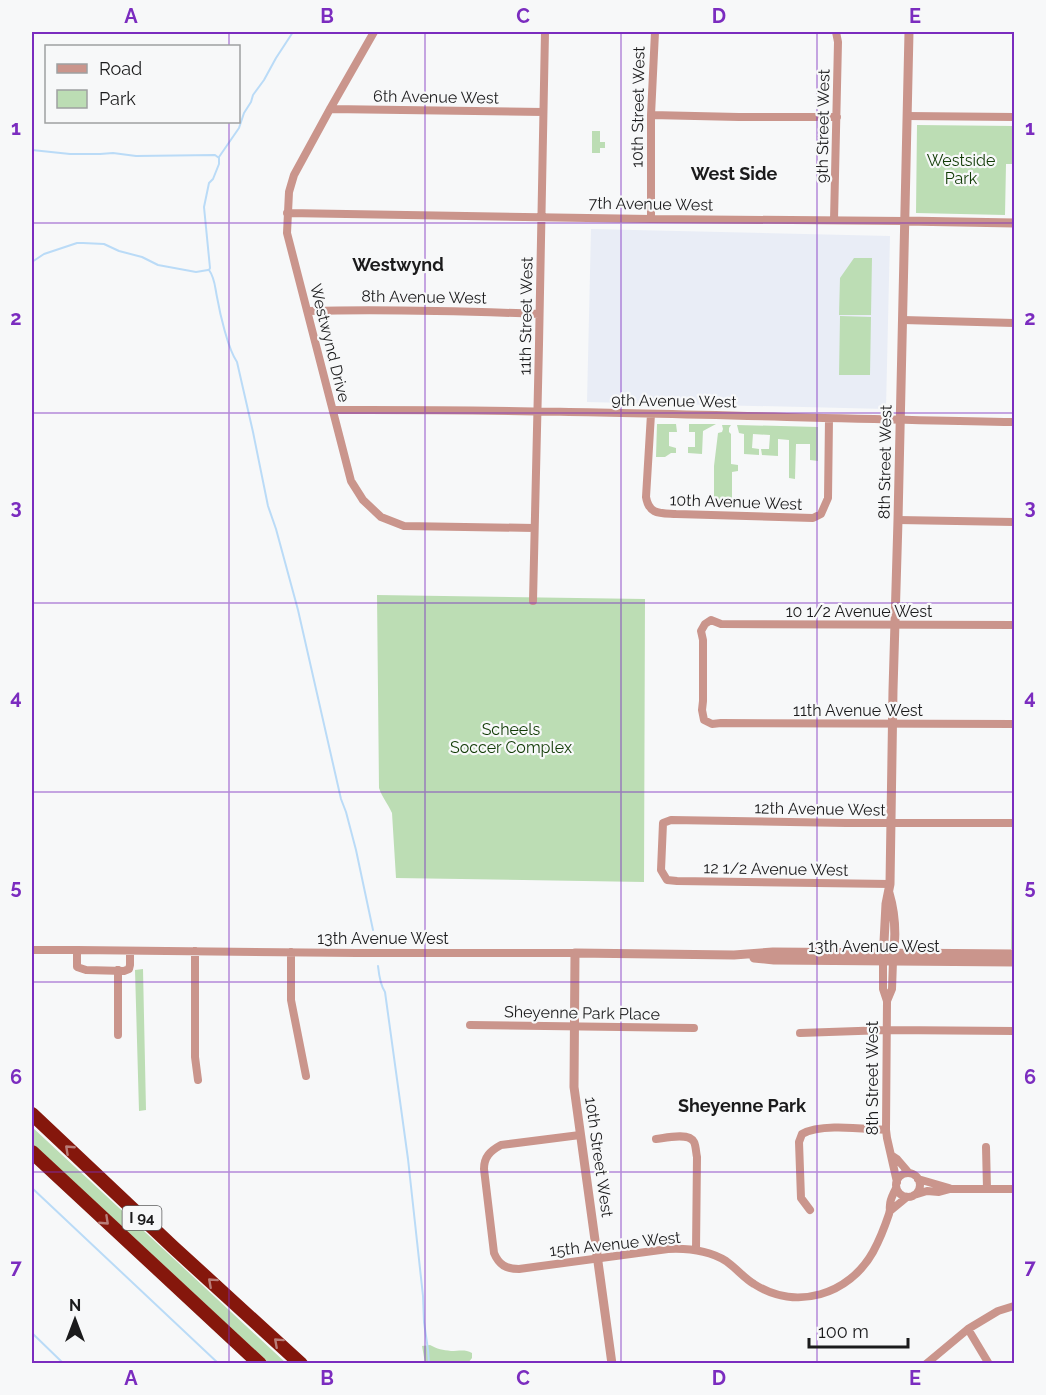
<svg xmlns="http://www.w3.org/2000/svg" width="1046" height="1395" font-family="Raleway,sans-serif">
	<rect width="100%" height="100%" fill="#f7f8f9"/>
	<path fill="#e9edf6" d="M591,229l299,7 -4,173 -299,-7z"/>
	<path fill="#bcddb4" d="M917,125l97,1v38h-8l-1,51 -89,-2z
		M592,131h8v11h5v6h-5v5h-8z
		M854,258h18l-1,57h-32l1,-37z
		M840,316l31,1 -1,58h-31z
		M657,424h19l1,8h-8v14l7,2v5h-5l-6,4h-9z
		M689,424h27l-13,7 -1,23 -14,-1v-6h7v-15h-6z
		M722,425h9l-2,3v4l2,2v30l7,1v6l-6,1v28h-3l1,5h-16v-39l4,-33 4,-1 1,-3z
		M737,425l81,2v34l-8,-1v-16h-14l-1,35 -6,-1v-38l-11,-1v17l-16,-1 -1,-6h8l1,-14 -17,-1 -1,14 7,1v6l-15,-1v-20l-5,-1z
		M377,595l268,4 -1,283 -248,-4 -4,-65c-4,-9 -10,-16 -13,-25z
		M1012,831h2v118h-3z
		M143,969l3,141 -7,1 -4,-141z
		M32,1127l254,236h-17l-237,-220z
		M430,1345c7,4 13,5 21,6 8,0 14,-2 21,2v5l-4,5h-43l-3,-17z"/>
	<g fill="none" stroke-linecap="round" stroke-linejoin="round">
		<path stroke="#badbf7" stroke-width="2" d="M293,32l-17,26 -12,22 -11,15 -2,7 -7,11 -5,15 -20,29v7l-6,15 -4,4 -5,24 6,61 -1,2c6,8 6,18 8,27 3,17 11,52 20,65l16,70 15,74 8,23 22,81 43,189 5,13 10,38 17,80
			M32,150l38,4h30l13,-1 23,3 79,-1 4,3
			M32,262l12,-8 33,-11h6l21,1 15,7 23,6 16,8 38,7 12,-2
			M378,966c1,9 2,19 7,26l23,167 15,137 1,26 4,28 1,14
			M32,1188l187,176
			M32,1333l32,31"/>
		<path stroke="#ca958c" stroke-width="8" d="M374,32l-44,77 -36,66 -5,17 -2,41 64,248 12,19 18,17 23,9 130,2
			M330,109l213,3
			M651,115l88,2h98
			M907,116l107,1
			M287,213l364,6 254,2
			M651,219v-104l4,-83
			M834,220l4,-178 -2,-10
			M308,311c77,-2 154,0 231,3
			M903,320l111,3
			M333,410c227,-1 454,8 681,12
			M651,414l-5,83c3,18 14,16 30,17l137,4 8,-4 7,-16 1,-79
			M898,520l116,2
			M533,601l6,-257 6,-312
			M1014,625l-293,-1 -10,-4 -6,4 -4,7 2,9v61l-1,9 2,10 8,4 9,-1 293,1
			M890,884l-213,-3 -10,-1 -6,-10 2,-47 8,-3 175,3h168
			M32,950h45l280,3h218
			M77,950v17l9,3 38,1 5,-2 1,-4v-14
			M195,951v106l3,23
			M291,952v48l15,76
			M883,961v28l4,12 -1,129 1,8 10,44
			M887,1001l5,-12 1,-28
			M470,1025l224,3
			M800,1033l87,-3 127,1
			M118,1035v-65
			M580,1135l-79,10c-11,6 -17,12 -17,24l10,84c5,12 12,16 25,16l149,-20c20,-1 40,1 58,12 10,7 18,17 28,23 42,27 95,11 119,-32 6,-11 12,-26 16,-38 2,-8 0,-1 1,-9 0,-6 4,-12 6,-17
			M656,1139c9,-1 33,-7 38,3 2,4 2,11 3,15l-1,93
			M986,1147l1,42
			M891,1155l6,4 12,14
			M896 1185a12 12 0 1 1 24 0a12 12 0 1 1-24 0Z
			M918,1179l31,9
			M914,1195l13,-4 12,1 11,-3h64
			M810,1210l-9,-12 -2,-56 3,-8c19,-11 62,-5 84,-4
			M890,1211l17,-14
			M968,1329l21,35
			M926,1364l42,-35 30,-18 16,-5"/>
		<path stroke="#ca958c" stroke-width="9" d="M905,221l109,2
			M889,893c6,20 7,45 4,66
			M754,958l20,2 240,2
			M883,961l3,-57 4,-20 3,-194 5,-170 11,-488
			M612,1364l-38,-277 1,-134 159,2 39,-3 241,2"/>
		<path stroke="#85170c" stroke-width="14" d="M32,1114l141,133 128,117
			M32,1152l228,212"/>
	</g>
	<defs><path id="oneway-chevron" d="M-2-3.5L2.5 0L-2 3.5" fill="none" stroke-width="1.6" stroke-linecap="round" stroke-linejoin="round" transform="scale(1.5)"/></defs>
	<g stroke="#b87c77">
		<use href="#oneway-chevron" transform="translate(69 1149) rotate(-137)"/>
		<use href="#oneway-chevron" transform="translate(105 1221) rotate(43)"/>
		<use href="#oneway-chevron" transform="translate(212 1282) rotate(-138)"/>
		<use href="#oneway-chevron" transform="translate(278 1342) rotate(-138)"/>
	</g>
	<path fill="none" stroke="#7b2cbf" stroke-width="1.5" stroke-opacity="0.55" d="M229,32v14M425,32v1332M621,32v1332M817,32v1332M229,122v1242M32,223h982M32,413h982M32,603h982M32,792h982M32,982h982M32,1172h982"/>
	<g text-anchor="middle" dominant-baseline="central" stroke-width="4.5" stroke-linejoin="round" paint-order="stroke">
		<rect fill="#f7f8f9" stroke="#5d5d5e" stroke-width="1.5" x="122.5" y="1206" width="39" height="24" rx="4.5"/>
		<g font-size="15" font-weight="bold" fill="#1b1b1c">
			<text x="142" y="1218">I 94</text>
		</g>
		<g font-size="16" fill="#1b1b1c" stroke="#f7f8f9">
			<text transform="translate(436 97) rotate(1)">6th Avenue West</text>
			<text transform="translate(638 107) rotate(-89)">10th Street West</text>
			<text transform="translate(823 126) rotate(-89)">9th Street West</text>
			<text transform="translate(651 204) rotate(1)">7th Avenue West</text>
			<text transform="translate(424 297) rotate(1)">8th Avenue West</text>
			<text transform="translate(526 316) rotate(-89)">11th Street West</text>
			<text transform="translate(330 343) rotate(76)">Westwynd Drive</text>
			<text transform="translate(674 401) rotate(1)">9th Avenue West</text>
			<text transform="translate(885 462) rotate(-89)">8th Street West</text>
			<text transform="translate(736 502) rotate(2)">10th Avenue West</text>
			<text x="859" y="611">10 1/2 Avenue West</text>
			<text x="858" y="710">11th Avenue West</text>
			<text transform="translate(820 809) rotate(1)">12th Avenue West</text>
			<text transform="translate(776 869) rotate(1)">12 1/2 Avenue West</text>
			<text x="383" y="938">13th Avenue West</text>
			<text x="874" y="946">13th Avenue West</text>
			<text transform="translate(582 1013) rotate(1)">Sheyenne Park Place</text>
			<text transform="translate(872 1078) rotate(-90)">8th Street West</text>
			<text transform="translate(599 1157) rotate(82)">10th Street West</text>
			<text transform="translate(615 1244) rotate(-6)">15th Avenue West</text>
		</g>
		<g font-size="16" fill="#113b05" stroke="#f7f8f9">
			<text x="961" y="160">Westside<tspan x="961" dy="18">Park</tspan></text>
			<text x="511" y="729">Scheels<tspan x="511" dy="18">Soccer Complex</tspan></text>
		</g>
		<g font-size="18" font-weight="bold" fill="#1b1b1c" stroke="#f7f8f9">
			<text x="734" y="173">West Side</text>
			<text x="398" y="264">Westwynd</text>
			<text x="742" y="1105">Sheyenne Park</text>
		</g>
	</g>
	<rect width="1046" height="1395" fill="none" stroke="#f7f8f9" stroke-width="66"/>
	<rect x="45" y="45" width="195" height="78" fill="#f7f8f9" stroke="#9fa0a1" stroke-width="1.5"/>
	<rect x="57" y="64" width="30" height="9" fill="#ca958c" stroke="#9fa0a1" stroke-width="1.5"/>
	<text x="99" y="75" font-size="18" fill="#1b1b1c">Road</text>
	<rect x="57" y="90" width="30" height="18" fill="#bcddb4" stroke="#9fa0a1" stroke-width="1.5"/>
	<text x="99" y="105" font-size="18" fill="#1b1b1c">Park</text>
	<g transform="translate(75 1320)" stroke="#f7f8f9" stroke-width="4.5" paint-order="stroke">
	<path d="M0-4.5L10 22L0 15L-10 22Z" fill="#1b1b1c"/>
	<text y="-9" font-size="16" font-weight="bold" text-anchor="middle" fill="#1b1b1c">N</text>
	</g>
	<path d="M809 1338v9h99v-9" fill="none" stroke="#1b1b1c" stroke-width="3"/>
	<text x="818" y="1338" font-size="18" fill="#1b1b1c" stroke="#f7f8f9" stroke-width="4.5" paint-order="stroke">100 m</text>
	<rect x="33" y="33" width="980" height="1329" fill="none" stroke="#7b2cbf" stroke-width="2"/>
	<g font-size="20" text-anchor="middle" font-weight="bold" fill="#7b2cbf">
		<text x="131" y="23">A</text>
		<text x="327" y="23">B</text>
		<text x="523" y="23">C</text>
		<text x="719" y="23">D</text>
		<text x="915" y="23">E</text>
		<text x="16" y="135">1</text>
		<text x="1030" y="135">1</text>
		<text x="16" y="325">2</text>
		<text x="1030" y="325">2</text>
		<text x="16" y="514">3</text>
		<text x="1030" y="514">3</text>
		<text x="16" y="704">4</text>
		<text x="1030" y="704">4</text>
		<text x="16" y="894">5</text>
		<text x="1030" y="894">5</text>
		<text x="16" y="1084">6</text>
		<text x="1030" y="1084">6</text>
		<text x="16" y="1274">7</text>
		<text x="1030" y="1274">7</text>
		<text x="131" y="1385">A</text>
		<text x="327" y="1385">B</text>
		<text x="523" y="1385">C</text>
		<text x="719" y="1385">D</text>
		<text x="915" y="1385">E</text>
	</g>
</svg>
